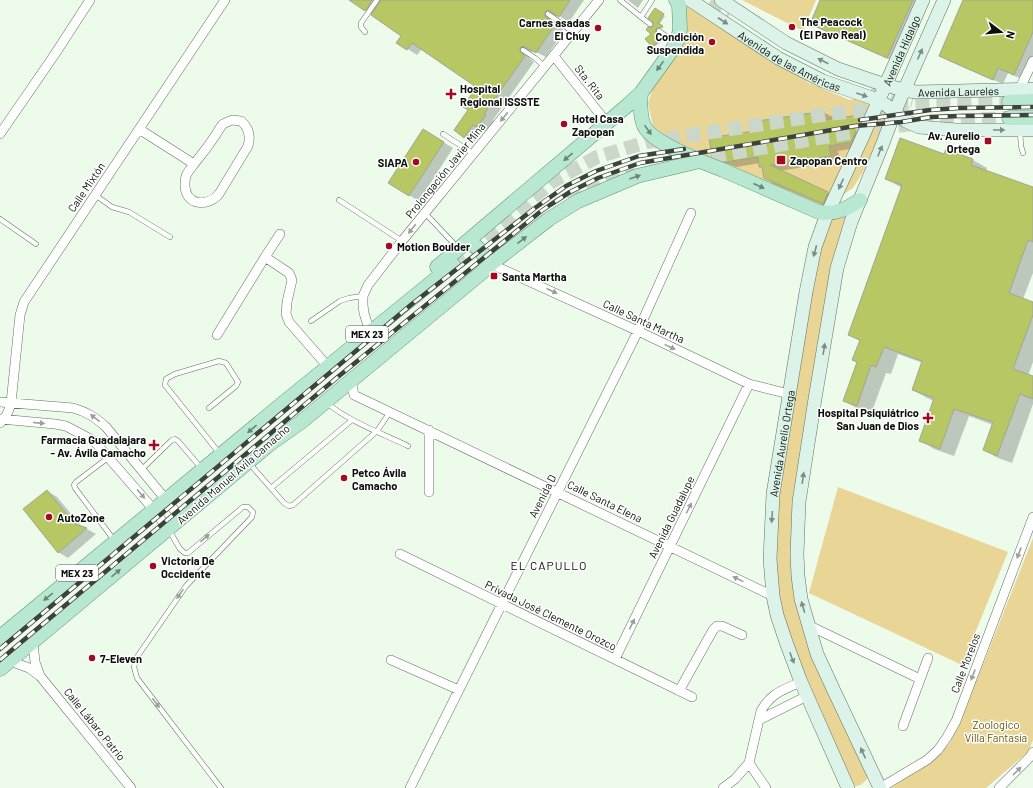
<svg xmlns="http://www.w3.org/2000/svg" width="1033" height="788" font-family="Barlow,sans-serif">
	<rect width="100%" height="100%" fill="#edfbeb"/>
	<path fill="#e9d595" d="M742,0h74l-13,31z
		M687,7h4l113,69 3,6 43,18 12,-3 10,7 -47,105 -98,-41 -64,-34 -10,-8 -5,-23 7,-21z
		M879,110l9,4 -25,58 -10,16 -12,8z
		M846,216l-10,39 -25,150 -14,192 72,180 -8,8 -10,2 -40,-89 -34,-96 -4,-58 21,-164 31,-159z
		M838,487l170,65 -46,113 -153,-72z
		M1033,538v202l-5,12 -42,36h-95l41,-28 17,-16 11,-21z"/>
	<path fill="#0003" d="M351,0h233l-15,22 -11,-7 -3,2 -1,5 9,7 -1,3 1,1 -17,24 -12,-6 -4,2 -1,5 5,4 -41,58 2,2 -8,10 -4,-2 -9,12 -19,-12 14,-20 8,-24 -55,-37 -5,6 -9,-6 -10,-7 5,-6z
		M628,0h15l-5,8z
		M822,0h103l-28,63 -76,-34 -10,-5z
		M964,0h69v59l-9,21 -16,-7 -5,11 -54,-23 -9,-6z
		M655,10l10,6 -6,9 5,3h-5l-2,4 2,4 -1,1 3,5 -7,5 -2,-1v-18l3,-3z
		M823,112l10,5v3l26,-4 10,5 -8,26 -23,4 2,10 -61,10 49,22 9,5 -4,11 -59,-25 -9,-6 -2,-10 -3,-2v-3l-24,4 -13,-5 -10,-6 42,-24z
		M433,136l20,12 -34,53 -10,-6z
		M944,155l29,5 14,8 -1,3 47,17v85l-10,26 10,4v59l-5,14 5,1v27l-21,59 -14,-5 -14,-8 9,-25 -24,-9 -15,40 -20,-7 -14,-9 14,-39 -7,-3 -14,-8 10,-27 -25,-9 -7,20 -5,-1 -15,41 -13,-5 -14,-8 13,-39 -4,-2 7,-19 -11,-6 53,-147 -16,-9z
		M47,491l10,6 25,30 5,2 9,5 -28,24 -10,-6z"/>
	<path fill="#b7c764" stroke="#a2a594" d="M349,0h23l-7,11z
		M381,0h189l-11,17 -9,-6 -2,-1 -3,2v4l9,7 -1,3h1l-18,27 -6,-4 -1,1 -5,-4 -4,2v4l5,4 -41,58 2,1 -9,12 -4,-2 -9,13 -10,-8 14,-20 -5,-3 13,-20 -64,-44 -5,7 -11,-7 5,-7 -30,-21z
		M820,0h93l-26,58 -77,-34z
		M963,0h70v32l-19,43 -16,-7 -5,12 -54,-24z
		M655,8l9,6 -6,9 5,3 -2,2h-4l-2,2 2,4 -1,2 4,4 -8,7 -7,-8 6,-5 -5,-4 2,-3h4l2,-2 -2,-4 -4,-3z
		M824,111l1,9 34,-5 1,7 -9,20 -22,4 2,10 -61,9 58,27 -5,12 -59,-26 -2,-11h-3l-1,-10 -32,5 -14,-5 -3,-19 45,-7 -2,-9z
		M423,129l21,13 -35,54 -21,-13z
		M900,138l44,16 2,-5 27,10 -2,6 62,22v55l-5,-2 -19,53 24,9v13l-20,54 20,7v23l-13,-5 -23,62 -14,-6 10,-28 -39,-13 -14,40 -21,-8 15,-43 -22,-8 10,-29 -38,-14 -8,20 -5,-2 -14,41 -14,-5 14,-39 -5,-2 8,-20 -12,-5 54,-150 -17,-6z
		M47,490l28,34 12,4 -29,25 -35,-44z"/>
	<g fill="none" stroke-linecap="round" stroke-linejoin="round">
		<path stroke="#cbd8c9" stroke-width="14" stroke-dasharray="14 7" stroke-linecap="butt" d="M711,0l20,12
			M872,87l41,14
			M691,160l169,-29 67,-9 82,-4
			M569,200l17,-10 49,-20
			M453,265l100,-84 44,-24 50,-15 181,-28 97,-10 84,-2"/>
		<defs>
			<path id="lane" d="M620,0l21,17 11,-17
				M548,14l25,18
				M641,17l9,7
				M659,31l15,11
				M365,32l-4,-5v-4l16,-23
				M523,50l12,8 10,9
				M1020,132l1,14 2,7
				M443,134l31,20
				M95,195l17,12 17,5 41,25
				M339,200l63,41
				M425,213l33,35
				M0,219l36,25
				M311,321l29,-20 9,-3 14,-2
				M327,403c23,19 54,30 81,43
				M209,408l27,-22 2,-4 -12,-19 -7,-2 -44,13 -9,5 -1,6 55,69
				M109,457l-33,25 -2,3 1,3 39,52
				M249,463l35,40 5,3 4,-1 84,-74 13,-19
				M141,470l31,-30 3,-1 3,2 24,28
				M271,488l81,-68
				M169,530l11,19 5,4h3l55,-46h5l5,5 -1,5 -66,69 -49,71 -3,10 3,11 84,110"/>
			<path id="street" d="M554,56l53,67
				M1019,90l14,-29
				M232,120l9,1c8,7 10,15 7,25l-29,48c-11,13 -33,12 -34,-8 0,-4 0,-9 2,-12 2,-4 5,-7 7,-10 9,-11 19,-24 26,-36l3,-4z
				M139,129l55,35
				M0,134l55,-80 35,-54
				M265,257l15,-23
				M491,264l147,67 111,53 40,10
				M368,326l-4,-13 -1,-8v-9l5,-11 34,-44 197,-241
				M217,335l48,-78 24,16 3,7 -5,22 -1,12 3,8 34,39
				M351,380l3,15 419,201
				M0,402l73,6c14,4 22,9 33,19l75,91
				M0,419l55,5 11,2 28,15 60,69 14,19
				M0,423c6,-5 9,-12 11,-20l9,-88 4,-13 201,-302
				M429,492v-62
				M400,554l292,143
				M808,625l112,54
				M33,642l2,20 5,14 91,112
				M615,659l134,-275
				M391,660l68,30
				M10,661l19,7 11,8
				M679,691l34,-61 4,-4h5l20,9
				M759,720l48,-24
				M903,726l25,-68
				M410,788l228,-457 53,-118
				M723,788l12,-9 14,-16
				M766,788l-17,-25 12,-52c10,-18 22,-21 40,-29
				M880,788l47,-28 11,-10 9,-13 9,-16 77,-204
				M999,788l31,-31 3,-5"/>
			<g id="secondary">
				<path id="s1" d="M690,0l88,58 45,23 55,19 8,5 20,16 13,6 37,3h77"/>
				<path id="s2" d="M721,0l65,43 52,26 47,16 19,5 12,2 117,-3"/>
				<path id="s3" d="M848,788l-47,-106 -15,-40 -9,-27 -4,-19 -3,-37 3,-65 33,-202 9,-45 12,-33 36,-78 60,-136"/>
				<path d="M880,788l-45,-95 -18,-39 -16,-55 -3,-23 -1,-22 2,-52 16,-103 22,-131 14,-46 32,-79 12,-32 49,-111"/>
			</g>
			<path id="primary" d="M641,93c-1,10 -1,28 5,36 9,13 39,25 54,32
				M1009,102l24,-1
				M1009,118h24
				M467,243c12,2 22,14 18,27
				M437,267l191,-162 13,-12 31,-43 6,-11 2,-10 -1,-24 -3,-5
				M270,444l31,-22 184,-152 6,-6 58,-45 29,-18 59,-25 63,-15 23,9 96,42c17,3 27,-3 41,-12
				M0,637l282,-233 171,-139
				M0,669l277,-231"/>
		</defs>
		<use href="#lane" stroke="#657163" stroke-width="5.5"/>
		<use href="#street" stroke="#657163" stroke-width="10"/>
		<use href="#secondary" stroke="#657163" stroke-width="14"/>
		<use href="#primary" stroke="#5c9278" stroke-width="15"/>
		<use href="#lane" stroke="#fff" stroke-width="4.5"/>
		<use href="#street" stroke="#fff" stroke-width="9"/>
		<use href="#secondary" stroke="#dbf3e8" stroke-width="13"/>
		<use href="#primary" stroke="#b8e8d2" stroke-width="14"/>
		<defs>
			<path id="rail" d="M860,120l70,-10 29,-2 74,-1
				M0,649l412,-345 123,-96 31,-22 30,-15 43,-15 45,-7
				M0,660l339,-284 201,-164 10,-7 20,-13 28,-14 42,-15 215,-37 46,-4 30,-5 28,-1 74,-1"/>
		</defs>
		<use href="#rail" stroke="#3d433b" stroke-width="4.5"/>
		<use href="#rail" stroke="#fff" stroke-width="3" stroke-dasharray="9" stroke-linecap="butt"/>
	</g>
	<defs><path id="oneway-solid" d="M-6-.8H1V-3.2L6.5 0L1 3.2V.8H-6Z"/></defs>
	<g fill="#7d8c84">
		<use href="#oneway-solid" transform="translate(723 21) rotate(33)"/>
		<use href="#oneway-solid" transform="translate(920 54) rotate(-66)"/>
		<use href="#oneway-solid" transform="translate(823 61) rotate(-153)"/>
		<use href="#oneway-solid" transform="translate(862 95) rotate(19)"/>
		<use href="#oneway-solid" transform="translate(999 130)"/>
		<use href="#oneway-solid" transform="translate(880 151) rotate(-68)"/>
		<use href="#oneway-solid" transform="translate(841 184) rotate(115)"/>
		<use href="#oneway-solid" transform="translate(815 251) rotate(105)"/>
		<use href="#oneway-solid" transform="translate(824 349) rotate(-81)"/>
		<use href="#oneway-solid" transform="translate(803 478) rotate(-82)"/>
		<use href="#oneway-solid" transform="translate(772 517) rotate(94)"/>
		<use href="#oneway-solid" transform="translate(803 607) rotate(-106)"/>
		<use href="#oneway-solid" transform="translate(792 658) rotate(69)"/>
		<use href="#oneway-solid" transform="translate(863 753) rotate(-115)"/>
	</g>
	<g fill="#6a8678">
		<use href="#oneway-solid" transform="translate(660 66) rotate(126)"/>
		<use href="#oneway-solid" transform="translate(648 130) rotate(55)"/>
		<use href="#oneway-solid" transform="translate(568 157) rotate(140)"/>
		<use href="#oneway-solid" transform="translate(635 177) rotate(-19)"/>
		<use href="#oneway-solid" transform="translate(759 186) rotate(24)"/>
		<use href="#oneway-solid" transform="translate(522 240) rotate(-38)"/>
		<use href="#oneway-solid" transform="translate(252 429) rotate(140)"/>
		<use href="#oneway-solid" transform="translate(116 573) rotate(-40)"/>
		<use href="#oneway-solid" transform="translate(48 597) rotate(141)"/>
	</g>
	<g fill="#9d9f9d">
		<use href="#oneway-solid" transform="translate(504 117) rotate(129)"/>
		<use href="#oneway-solid" transform="translate(412 229) rotate(129)"/>
		<use href="#oneway-solid" transform="translate(552 291) rotate(25)"/>
		<use href="#oneway-solid" transform="translate(670 347) rotate(26)"/>
		<use href="#oneway-solid" transform="translate(95 418) rotate(-143)"/>
		<use href="#oneway-solid" transform="translate(39 423) rotate(5)"/>
		<use href="#oneway-solid" transform="translate(141 494) rotate(49)"/>
		<use href="#oneway-solid" transform="translate(689 508) rotate(-64)"/>
		<use href="#oneway-solid" transform="translate(205 538) rotate(-40)"/>
		<use href="#oneway-solid" transform="translate(1019 553) rotate(111)"/>
		<use href="#oneway-solid" transform="translate(738 579) rotate(-154)"/>
		<use href="#oneway-solid" transform="translate(180 594) rotate(125)"/>
		<use href="#oneway-solid" transform="translate(632 624) rotate(-64)"/>
		<use href="#oneway-solid" transform="translate(973 675) rotate(111)"/>
		<use href="#oneway-solid" transform="translate(156 703) rotate(53)"/>
		<use href="#oneway-solid" transform="translate(1017 771) rotate(-45)"/>
	</g>
	<g fill="#a40823" stroke="#fff" stroke-width="1.5">
		<circle cx="792" cy="27" r="4"/>
		<circle cx="598" cy="28" r="4"/>
		<circle cx="712" cy="42" r="4"/>
		<path d="M449 88h4v4h4v4h-4v4h-4v-4h-4v-4h4z"/>
		<circle cx="564" cy="124" r="4"/>
		<rect x="984" y="137" width="8" height="8" rx="2"/>
		<rect x="776" y="155" width="10" height="10" rx="2"/>
		<circle cx="416" cy="162" r="4"/>
		<circle cx="389" cy="246" r="4"/>
		<rect x="490" y="272" width="8" height="8" rx="2"/>
		<path d="M926 412h4v4h4v4h-4v4h-4v-4h-4v-4h4z"/>
		<path d="M152 439h4v4h4v4h-4v4h-4v-4h-4v-4h4z"/>
		<circle cx="344" cy="478" r="4"/>
		<circle cx="49" cy="517" r="4"/>
		<circle cx="153" cy="566" r="4"/>
		<circle cx="92" cy="658" r="4"/>
	</g>
	<g text-anchor="middle" dominant-baseline="central" stroke-width="3" stroke-linejoin="round" paint-order="stroke">
		<g fill="#fff" stroke="#545754" stroke-width="1">
			<rect x="346" y="326" width="42" height="16" rx="3"/>
			<rect x="56" y="565" width="42" height="16" rx="3"/>
		</g>
		<g font-size="10" font-weight="bold" fill="#0b0f0a">
			<text x="367" y="334">MEX 23</text>
			<text x="77" y="573">MEX 23</text>
		</g>
		<g font-size="11" font-weight="bold" fill="#0b0f0a" stroke="#fff" text-anchor="start">
			<text x="800" y="21">The Peacock<tspan x="800" dy="13">(El Pavo Real)</tspan></text>
			<text x="590" y="22" text-anchor="end">Carnes asadas<tspan x="590" dy="13">El Chuy</tspan></text>
			<text x="704" y="36" text-anchor="end">Condición<tspan x="704" dy="13">Suspendida</tspan></text>
			<text x="460" y="88">Hospital<tspan x="460" dy="13">Regional ISSSTE</tspan></text>
			<text x="572" y="118">Hotel Casa<tspan x="572" dy="13">Zapopan</tspan></text>
			<text x="980" y="135" text-anchor="end">Av. Aurelio<tspan x="980" dy="13">Ortega</tspan></text>
			<text x="790" y="160">Zapopan Centro</text>
			<text x="408" y="162" text-anchor="end">SIAPA</text>
			<text x="397" y="246">Motion Boulder</text>
			<text x="502" y="276">Santa Martha</text>
			<text x="919" y="412" text-anchor="end">Hospital Psiquiátrico<tspan x="919" dy="13">San Juan de Dios</tspan></text>
			<text x="146" y="439" text-anchor="end">Farmacia Guadalajara<tspan x="146" dy="13">- Av. Ávila Camacho</tspan></text>
			<text x="352" y="472">Petco Ávila<tspan x="352" dy="13">Camacho</tspan></text>
			<text x="57" y="517">AutoZone</text>
			<text x="161" y="560">Victoria De<tspan x="161" dy="13">Occidente</tspan></text>
			<text x="100" y="658">7-Eleven</text>
		</g>
		<g font-size="11" fill="#0b0f0a" stroke="#fff">
			<text stroke="none"><textPath href="#s3" startOffset="774">Avenida Hidalgo</textPath></text>
			<text stroke="none"><textPath href="#s1" startOffset="117">Avenida de las Américas</textPath></text>
			<text transform="translate(590 82) rotate(52)">Sta. Rita</text>
			<text stroke="none"><textPath href="#s2" startOffset="260">Avenida Laureles</textPath></text>
			<text transform="translate(445 170) rotate(-51)">Prolongación Javier Mina</text>
			<text transform="translate(86 187) rotate(-56)">Calle Mixtón</text>
			<text transform="translate(644 321) rotate(25)">Calle Santa Martha</text>
			<text stroke="none"><textPath href="#s3" startOffset="360">Avenida Aurelio Ortega</textPath></text>
			<text transform="translate(233 474) rotate(-41)">Avenida Manuel Ávila Camacho</text>
			<text transform="translate(542 496) rotate(-63)">Avenida D</text>
			<text transform="translate(605 501) rotate(26)">Calle Santa Elena</text>
			<text transform="translate(671 517) rotate(-64)">Avenida Guadalupe</text>
			<text transform="translate(551 615) rotate(26)">Privada José Clemente Orozco</text>
			<text transform="translate(965 663) rotate(-69)">Calle Morelos</text>
			<text transform="translate(95 724) rotate(51)">Calle Lábaro Patrio</text>
		</g>
		<g font-size="11" fill="#675400" stroke="#fff">
			<text x="996" y="724">Zoologico<tspan x="996" dy="13">Villa Fantasía</tspan></text>
		</g>
		<g font-size="12" letter-spacing="1" fill="#0b0f0a" stroke="#fff">
			<text x="549" y="565">EL CAPULLO</text>
		</g>
	</g>
	<g transform="translate(1001 32) rotate(106)" stroke="#ffffff" stroke-width="3" paint-order="stroke">
	<path d="M0-3L7 15L0 10L-7 15Z" fill="#0b0f0a"/>
	<text y="-6" font-size="11" font-weight="bold" text-anchor="middle" fill="#0b0f0a">N</text>
	</g>
</svg>
